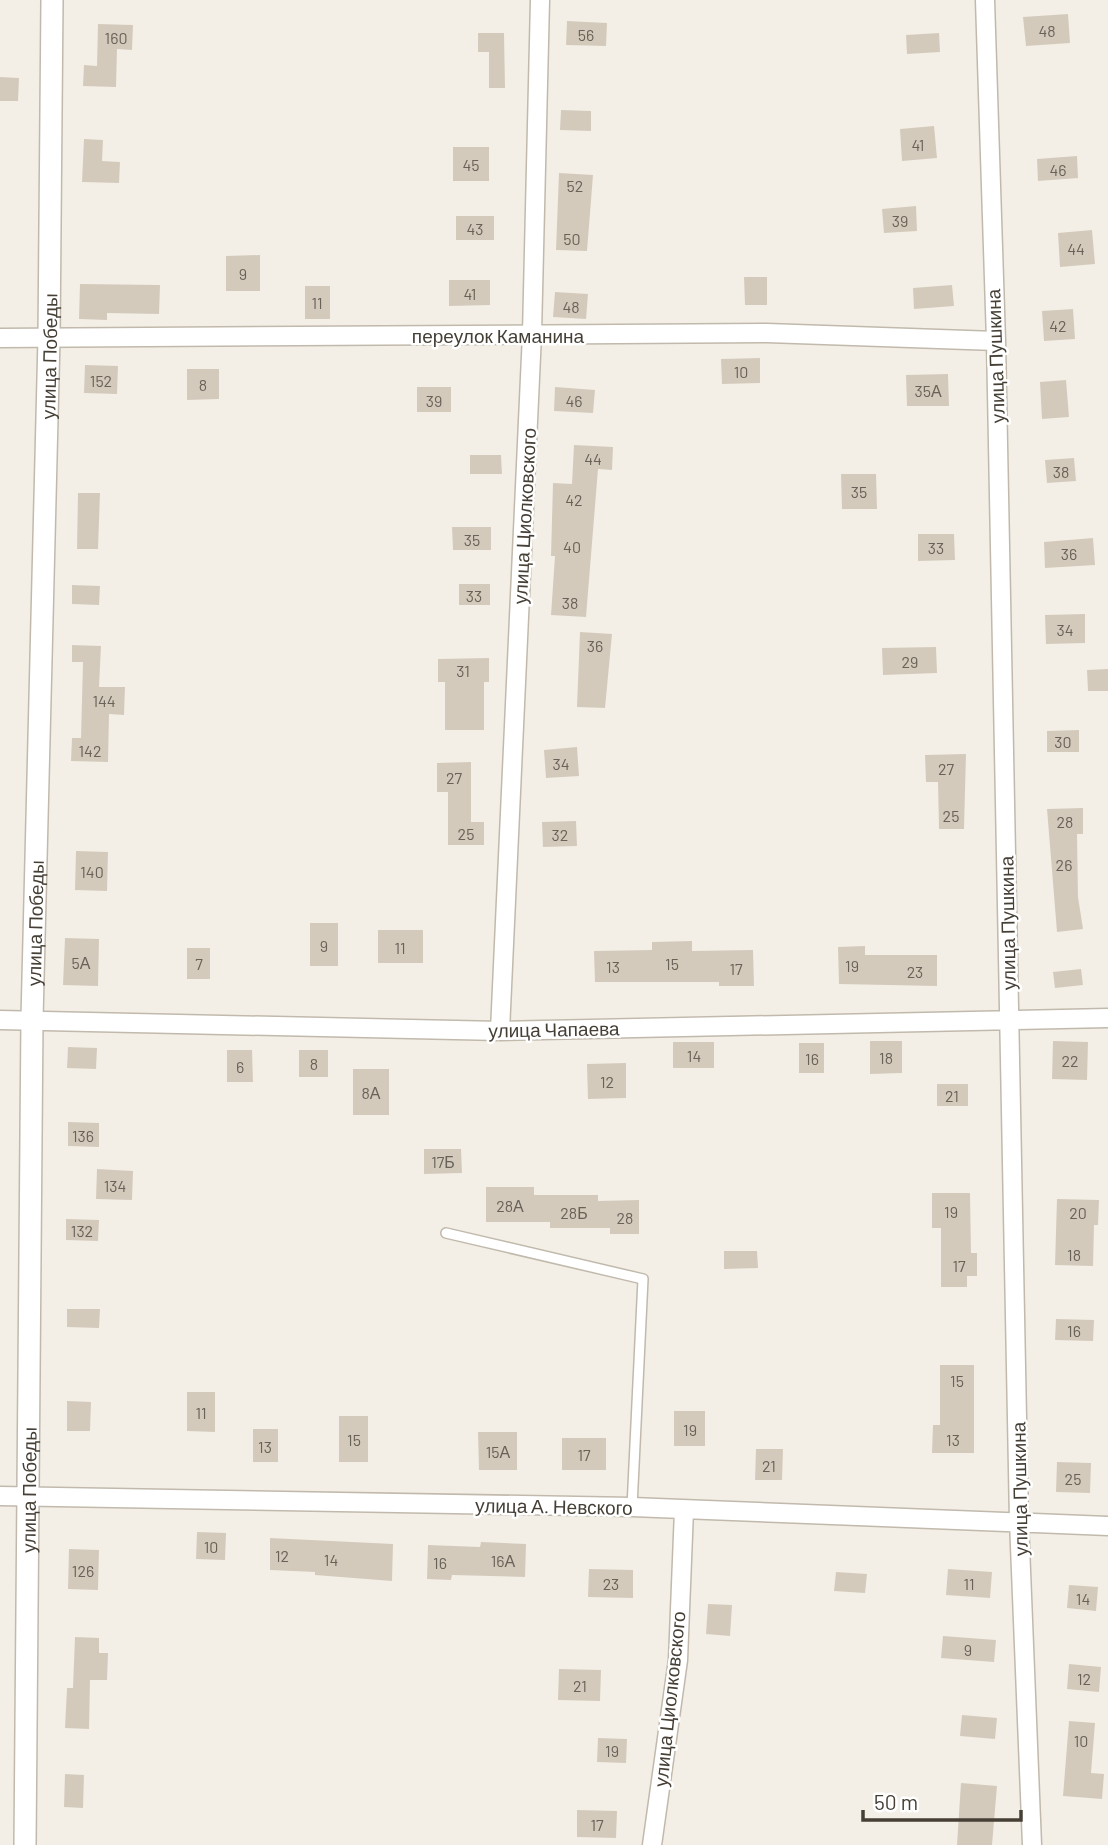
<svg xmlns="http://www.w3.org/2000/svg" width="1108" height="1845" font-family="Barlow,sans-serif">
	<rect width="100%" height="100%" fill="#f3efe6"/>
	<path fill="#d4cabc" d="M1068,14l2,29 -44,3 -3,-29z
		M567,21l40,2 -1,23 -40,-1z
		M98,24l35,1 -1,25 -15,-1 -1,38 -33,-1 1,-21 13,1z
		M478,33h26l1,55h-16v-36h-11z
		M939,33l1,19 -33,2 -1,-19z
		M0,77l19,1 -1,23h-18z
		M561,110l30,1v20l-31,-1z
		M934,126l3,32 -35,3 -2,-32z
		M84,139l19,1 -1,21 18,1 -1,21 -37,-1z
		M453,147h36v34h-36z
		M1077,156l1,22 -40,3 -1,-22z
		M559,173l34,2 -6,76 -31,-1z
		M916,206l1,25 -33,2 -2,-24z
		M456,216h38v24h-38z
		M1092,230l3,34 -35,3 -2,-34z
		M260,255v36h-34v-35z
		M744,277h23v28h-22z
		M449,280h41v25l-41,1z
		M80,284l80,1 -1,29 -52,-1v7l-28,-1z
		M952,285l2,21 -40,3 -1,-21z
		M305,286h25v33h-25z
		M555,292l33,2 -2,25 -33,-2z
		M1073,309l2,30 -31,2 -2,-30z
		M760,358v25l-38,1 -1,-25z
		M85,365l33,1 -1,28 -33,-1z
		M187,369h32v30l-32,1z
		M948,374l1,32h-42l-1,-31z
		M1066,380l3,37 -27,2 -2,-37z
		M417,387h34v25h-34z
		M555,387l40,3 -2,23 -39,-2z
		M574,445l39,2 -1,23 -14,-1 -12,148 -35,-2 4,-59h-4l2,-73 19,1z
		M470,455h31l1,19h-32z
		M1074,458l2,23 -29,2 -2,-23z
		M841,474h35l1,35h-35z
		M78,493h22l-2,56h-21z
		M452,527h39v23h-38z
		M918,534h36l1,26 -37,1z
		M1093,538l2,27 -50,3 -1,-26z
		M459,584h31v21h-31z
		M72,585l28,1 -1,19 -27,-1z
		M1085,614v29l-39,1 -1,-29z
		M580,632l32,2 -7,74 -28,-1z
		M72,645l29,1 -2,41h26l-1,28 -15,-1 -1,48 -37,-1 1,-23h9l2,-76h-11z
		M936,647l1,26 -54,2 -1,-27z
		M489,658v24h-5v48h-39v-48h-7v-23z
		M1108,669v22h-20l-1,-21z
		M1079,730v22h-32v-21z
		M577,747l2,29 -33,2 -2,-28z
		M966,754l-2,75h-25l-1,-47h-12l-1,-27z
		M471,762v60h13v23h-36v-53h-11v-29z
		M1083,808v26h-6l1,63 5,32 -26,3 -10,-123z
		M576,821l1,25 -34,1 -1,-25z
		M76,851l32,1 -1,39 -32,-1z
		M310,923h28v43h-28z
		M378,930h45v33h-45z
		M65,938l34,1 -1,47 -35,-1z
		M692,941v10l61,-1 1,36h-35v-4h-124l-1,-31 58,-1v-8z
		M865,946v9h72v31l-98,-2 -1,-37z
		M187,948h23v31h-23z
		M1081,969l2,16 -28,3 -2,-16z
		M870,1041h32v32l-32,1z
		M1053,1041l35,1 -1,38 -35,-1z
		M673,1042h41v26h-41z
		M799,1043h25v30h-25z
		M68,1047l29,1 -1,21 -29,-1z
		M227,1050h25l1,32h-26z
		M299,1050h29v27h-29z
		M626,1063v35l-38,1 -1,-35z
		M353,1069h36v46h-36z
		M937,1084h31v22h-31z
		M68,1122l31,1v24l-31,-1z
		M424,1149h37l1,24 -38,1z
		M97,1169l36,2 -1,29 -36,-1z
		M486,1187h48v8h64v6l41,-1v34h-29v-6h-60v-6h-64z
		M932,1193h38l1,60h6v23h-10v11h-26v-59h-9z
		M1057,1199l42,1 -1,25h-4l-1,41 -38,-1z
		M66,1219l33,1 -1,21 -32,-1z
		M724,1251h33l1,17 -34,1z
		M67,1309h33l-1,19 -32,-1z
		M1056,1319l38,1 -1,21 -38,-1z
		M940,1365h34v88h-42l1,-28h7z
		M187,1392h28v40l-28,-1z
		M67,1401l24,1 -1,29h-23z
		M674,1411h31v35h-31z
		M339,1416h29v46h-29z
		M253,1429h25v33h-25z
		M478,1432h39v38h-38z
		M562,1438h44v32h-44z
		M756,1449h27l-1,31h-27z
		M1057,1462l34,1 -1,30 -34,-1z
		M197,1532l29,1 -1,27 -29,-1z
		M270,1538l123,6 -1,37 -77,-6v-3l-45,-2z
		M481,1542l45,2 -1,33 -73,-2 -1,5 -24,-1 1,-34 52,2z
		M69,1549l30,1 -1,40 -30,-1z
		M589,1569l44,1v28l-45,-1z
		M948,1569l44,3 -2,26 -44,-3z
		M836,1572l31,2 -2,19 -31,-2z
		M1069,1585l29,2 -2,24 -29,-3z
		M708,1604l24,1 -2,31 -24,-2z
		M943,1636l53,4 -2,22 -53,-4z
		M75,1637l24,1v15h9l-1,27h-17l-1,49 -24,-1 2,-40h6z
		M1069,1664l32,3 -2,25 -32,-3z
		M559,1669l42,1 -1,31 -42,-1z
		M962,1715l35,3 -2,21 -35,-3z
		M1069,1721l26,2 -4,50 13,1 -2,25 -39,-3z
		M598,1738l29,1 -1,24 -29,-1z
		M65,1774l19,1 -1,33 -19,-1z
		M961,1783l36,3 -5,59h-35z
		M577,1810l40,1 -1,27 -39,-1z"/>
	<g fill="none" stroke-linecap="round" stroke-linejoin="round">
		<defs>
			<path id="service" d="M446,1233l197,46 -11,228"/>
			<path id="minor" d="M985,0l11,341 23,1180 13,324
				M0,338l767,-5 229,8
				M0,1020l500,11 608,-13
				M500,1031l32,-697 8,-334
				M0,1496l632,11 476,19
				M652,1845l26,-185 6,-150"/>
			<g id="tertiary">
				<path id="s1" d="M25,1845l7,-826 17,-681 3,-338"/>
			</g>
		</defs>
		<use href="#service" stroke="#c1b9ac" stroke-width="12"/>
		<use href="#minor" stroke="#c1b9ac" stroke-width="21"/>
		<use href="#tertiary" stroke="#c1b9ac" stroke-width="24"/>
		<use href="#service" stroke="#fff" stroke-width="9"/>
		<use href="#minor" stroke="#fff" stroke-width="18"/>
		<use href="#tertiary" stroke="#fff" stroke-width="21"/>
	</g>
	<g text-anchor="middle" dominant-baseline="central" stroke-width="5" stroke-linejoin="round" paint-order="stroke">
		<g font-size="16" fill="#696258">
			<text x="1047" y="30">48</text>
			<text x="586" y="34">56</text>
			<text x="116" y="37">160</text>
			<text x="918" y="144">41</text>
			<text x="471" y="164">45</text>
			<text x="1058" y="169">46</text>
			<text x="575" y="185">52</text>
			<text x="900" y="220">39</text>
			<text x="475" y="228">43</text>
			<text x="572" y="238">50</text>
			<text x="1076" y="248">44</text>
			<text x="243" y="273">9</text>
			<text x="470" y="293">41</text>
			<text x="317" y="302">11</text>
			<text x="571" y="306">48</text>
			<text x="1058" y="325">42</text>
			<text x="741" y="371">10</text>
			<text x="101" y="380">152</text>
			<text x="203" y="384">8</text>
			<text x="928" y="390">35А</text>
			<text x="434" y="400">39</text>
			<text x="574" y="400">46</text>
			<text x="593" y="458">44</text>
			<text x="1061" y="471">38</text>
			<text x="859" y="491">35</text>
			<text x="574" y="499">42</text>
			<text x="472" y="539">35</text>
			<text x="572" y="546">40</text>
			<text x="936" y="547">33</text>
			<text x="1069" y="553">36</text>
			<text x="474" y="595">33</text>
			<text x="570" y="602">38</text>
			<text x="1065" y="629">34</text>
			<text x="595" y="645">36</text>
			<text x="910" y="661">29</text>
			<text x="463" y="670">31</text>
			<text x="104" y="700">144</text>
			<text x="1063" y="741">30</text>
			<text x="90" y="750">142</text>
			<text x="561" y="763">34</text>
			<text x="946" y="768">27</text>
			<text x="454" y="777">27</text>
			<text x="951" y="815">25</text>
			<text x="1065" y="821">28</text>
			<text x="466" y="833">25</text>
			<text x="560" y="834">32</text>
			<text x="1064" y="864">26</text>
			<text x="92" y="871">140</text>
			<text x="324" y="945">9</text>
			<text x="400" y="947">11</text>
			<text x="81" y="962">5А</text>
			<text x="199" y="963">7</text>
			<text x="672" y="963">15</text>
			<text x="852" y="965">19</text>
			<text x="613" y="966">13</text>
			<text x="736" y="968">17</text>
			<text x="915" y="971">23</text>
			<text x="694" y="1055">14</text>
			<text x="886" y="1057">18</text>
			<text x="812" y="1058">16</text>
			<text x="1070" y="1060">22</text>
			<text x="314" y="1063">8</text>
			<text x="240" y="1066">6</text>
			<text x="607" y="1081">12</text>
			<text x="371" y="1092">8А</text>
			<text x="952" y="1095">21</text>
			<text x="83" y="1135">136</text>
			<text x="443" y="1161">17Б</text>
			<text x="115" y="1185">134</text>
			<text x="510" y="1205">28А</text>
			<text x="951" y="1211">19</text>
			<text x="574" y="1212">28Б</text>
			<text x="1078" y="1212">20</text>
			<text x="625" y="1217">28</text>
			<text x="82" y="1230">132</text>
			<text x="1074" y="1254">18</text>
			<text x="959" y="1265">17</text>
			<text x="1074" y="1330">16</text>
			<text x="957" y="1380">15</text>
			<text x="201" y="1412">11</text>
			<text x="690" y="1429">19</text>
			<text x="354" y="1439">15</text>
			<text x="953" y="1439">13</text>
			<text x="265" y="1446">13</text>
			<text x="498" y="1451">15А</text>
			<text x="584" y="1454">17</text>
			<text x="769" y="1465">21</text>
			<text x="1073" y="1478">25</text>
			<text x="211" y="1546">10</text>
			<text x="282" y="1555">12</text>
			<text x="331" y="1559">14</text>
			<text x="503" y="1560">16А</text>
			<text x="440" y="1562">16</text>
			<text x="83" y="1570">126</text>
			<text x="611" y="1583">23</text>
			<text x="969" y="1583">11</text>
			<text x="1083" y="1598">14</text>
			<text x="968" y="1649">9</text>
			<text x="1084" y="1678">12</text>
			<text x="580" y="1685">21</text>
			<text x="1081" y="1740">10</text>
			<text x="612" y="1750">19</text>
			<text x="597" y="1824">17</text>
		</g>
		<g font-size="19" fill="#453f36" stroke="#fff">
			<text x="498" y="335">переулок Каманина</text>
			<text stroke="none"><textPath href="#s1" startOffset="1489">улица Победы</textPath></text>
			<text transform="translate(995 356) rotate(-92)">улица Пушкина</text>
			<text transform="translate(524 516) rotate(-87)">улица Циолковского</text>
			<text stroke="none"><textPath href="#s1" startOffset="922">улица Победы</textPath></text>
			<text transform="translate(1007 923) rotate(-91)">улица Пушкина</text>
			<text transform="translate(554 1029) rotate(-1)">улица Чапаева</text>
			<text stroke="none"><textPath href="#s1" startOffset="355">улица Победы</textPath></text>
			<text transform="translate(1019 1489) rotate(-91)">улица Пушкина</text>
			<text transform="translate(554 1506) rotate(1)">улица А. Невского</text>
			<text transform="translate(669 1699) rotate(-84)">улица Циолковского</text>
		</g>
	</g>
	<path d="M863 1810v10h158v-10" fill="none" stroke="#453f36" stroke-width="3.5"/>
	<text x="874" y="1810" font-size="21" fill="#453f36" stroke="#ffffff" stroke-width="5" paint-order="stroke">50 m</text>
</svg>
